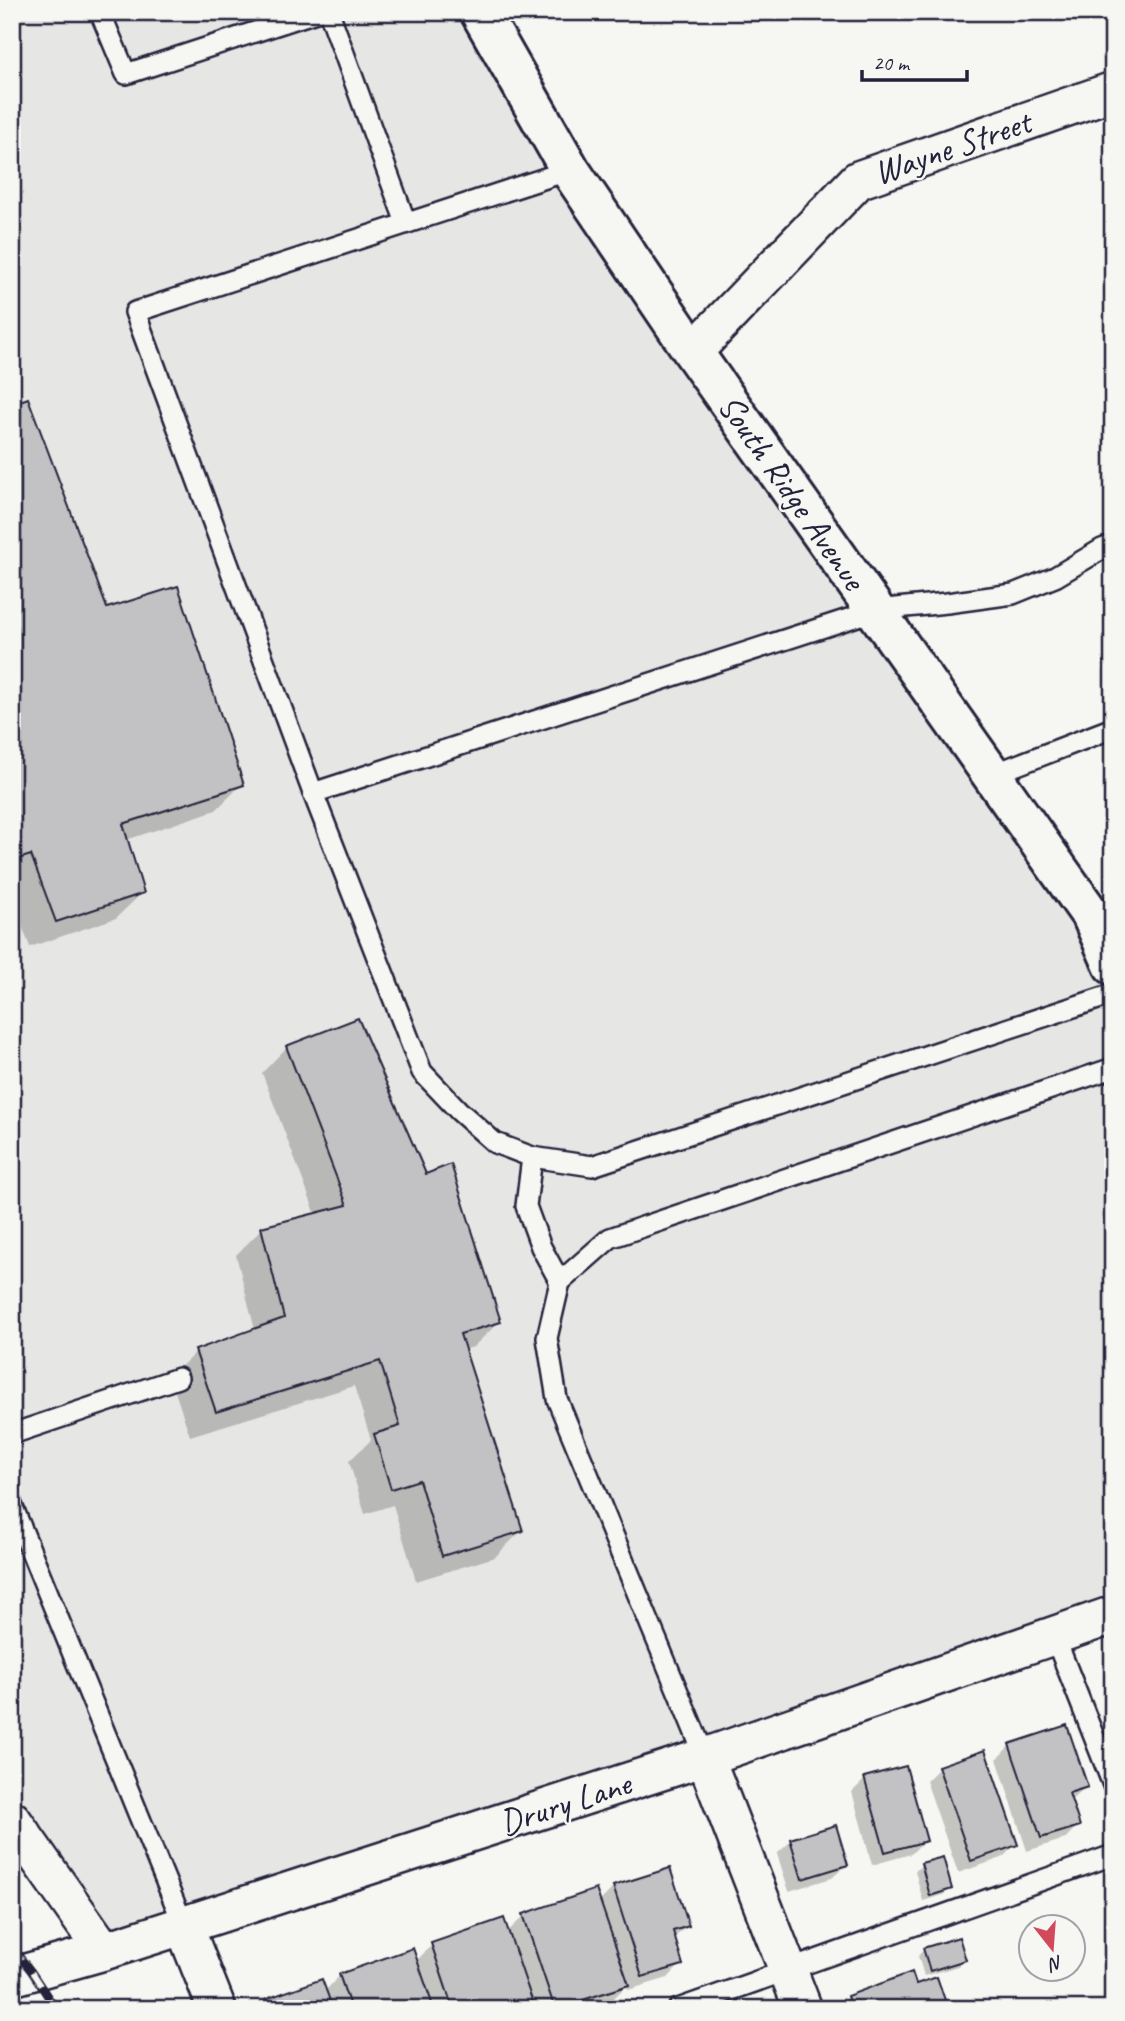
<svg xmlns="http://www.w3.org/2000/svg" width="1125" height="2021" font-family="Caveat,sans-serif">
	<rect width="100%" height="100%" fill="#f6f6f2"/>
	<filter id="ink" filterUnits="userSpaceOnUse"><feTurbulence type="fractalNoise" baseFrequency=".0143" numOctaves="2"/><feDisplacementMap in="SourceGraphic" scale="14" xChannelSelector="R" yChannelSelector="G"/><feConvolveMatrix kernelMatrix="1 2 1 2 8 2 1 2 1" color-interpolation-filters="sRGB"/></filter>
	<g filter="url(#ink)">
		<path fill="#e6e6e4" d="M12,12h468l633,953v650l-1009,336 -92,-131z"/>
		<path fill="#0003" d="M12,405l94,205 136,174 -26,26 -90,30 16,53 -26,25 -86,29 -18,-48z
			M287,1047l138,129 74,146 -26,25 -9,3 57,181 -26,26 -79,24 -23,-76 -28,9 -16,-53 22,-21 -17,-54 -164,50 -20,-59 26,-25 59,-22 -19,-75 26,-26 54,-14 -54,-142z
			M1010,1745l76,42 -16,14 8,24 -13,14 -38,12 -30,-92z
			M939,1768l77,76 -14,14 -44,15 -32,-92z
			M865,1779l60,61 -14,14 -39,11 -20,-73z
			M791,1841l55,24 -14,13 -43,13 -12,-37z
			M922,1865l28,24 -7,6 -20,6 -8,-30z
			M614,1887l73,39 -14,13 8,25 -13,14 -40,12 -1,-5 -20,20 -12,4h-337l9,-9 58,-9 15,-16 76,-14 16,-16 75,-13 17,-16 75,-14z
			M924,1949l40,11 -6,6 -34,10 -6,-20z
			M915,1986l31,23h-109l11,-11z"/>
		<path fill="#c2c2c4" stroke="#22223b" stroke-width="2" d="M28,398l79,210 71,-22 66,199 -121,39 21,69 -88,29 -25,-67 -19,6v-457z
			M358,1018l68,156 25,-10 50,158 -41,12 63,197 -81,25 -23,-76 -28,9 -17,-55 26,-8 -20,-65 -164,51 -21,-62 89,-32 -23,-91 86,-22 -61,-159z
			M1067,1725l21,62 -19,6 11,33 -39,12 -32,-94z
			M985,1750l33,95 -47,16 -33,-95z
			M906,1766l21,75 -42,11 -21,-75z
			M836,1825l12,40 -46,14 -12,-40z
			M943,1857l9,32 -22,7 -9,-33z
			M670,1868l19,58 -16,5 10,34 -41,12 -29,-91z
			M596,1889l33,96 -74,24 -32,-95z
			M504,1918l31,91h-82l-22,-66z
			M959,1937l7,23 -36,11 -7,-23z
			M413,1948l21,61h-83l-12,-35z
			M912,1972l4,12 21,-7 11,32h-97l-4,-13z
			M322,1979l11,30h-64l-3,-10z"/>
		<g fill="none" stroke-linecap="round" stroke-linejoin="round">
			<defs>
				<path id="service" d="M100,12l26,62 190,-62
					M329,12l77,211
					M570,170l-435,142 178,481 109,279 37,39 36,32 37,14 60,9 521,-172
					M991,775l122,-47
					M313,793l563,-183 71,-7 66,-9 42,-17 47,-28 11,-4
					M532,1157l-6,49 15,41 19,35
					M12,1434l166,-56
					M12,1505l172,421
					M1054,1635l59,150
					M705,1757l-148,-358 -10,-61 13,-56 50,-44 503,-170
					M678,2009l435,-154"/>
				<path id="minor" d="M693,352l165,-172 255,-89
					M705,1757l98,252
					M12,1820l92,131
					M184,1926l33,83
					M12,1977l92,-26 601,-194 408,-142"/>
				<path id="tertiary" d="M480,12l90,158 123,182 399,565 21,48"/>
			</defs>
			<use href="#service" stroke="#22223b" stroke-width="24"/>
			<use href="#minor" stroke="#22223b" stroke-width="42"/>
			<use href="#tertiary" stroke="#22223b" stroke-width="44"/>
			<use href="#service" stroke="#f6f6f2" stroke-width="19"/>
			<use href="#minor" stroke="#f6f6f2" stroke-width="37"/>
			<use href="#tertiary" stroke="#f6f6f2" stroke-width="38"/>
			<defs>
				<path id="rail" d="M12,1947l19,24 25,38"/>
			</defs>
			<use href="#rail" stroke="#22223b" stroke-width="8"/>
			<use href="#rail" stroke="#f6f6f2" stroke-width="5" stroke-dasharray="16" stroke-linecap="butt"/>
		</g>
	</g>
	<g text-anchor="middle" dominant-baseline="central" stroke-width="5" stroke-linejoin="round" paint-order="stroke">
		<g font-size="35" fill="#22223b" stroke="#f6f6f2">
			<text transform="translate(952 147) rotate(-19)">Wayne Street</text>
			<text transform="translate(792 492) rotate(55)">South Ridge Avenue</text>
			<text transform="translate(565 1803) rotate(-18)">Drury Lane</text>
		</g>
	</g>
	<rect width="1125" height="2021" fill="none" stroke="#f6f6f2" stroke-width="42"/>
	<rect x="21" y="21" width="1083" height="1979" fill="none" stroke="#22223b" stroke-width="2.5" filter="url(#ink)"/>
	<g transform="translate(1052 1948) rotate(163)"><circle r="33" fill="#f6f6f2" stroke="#a1a1a9" stroke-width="2"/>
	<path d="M0-5L12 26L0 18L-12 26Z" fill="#d1495b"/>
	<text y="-10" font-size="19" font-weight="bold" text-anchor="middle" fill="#22223b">N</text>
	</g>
	<path d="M862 70v10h105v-10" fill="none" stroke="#22223b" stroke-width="3.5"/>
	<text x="873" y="70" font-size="21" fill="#22223b" stroke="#f6f6f2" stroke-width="5" paint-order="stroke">20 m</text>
</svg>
